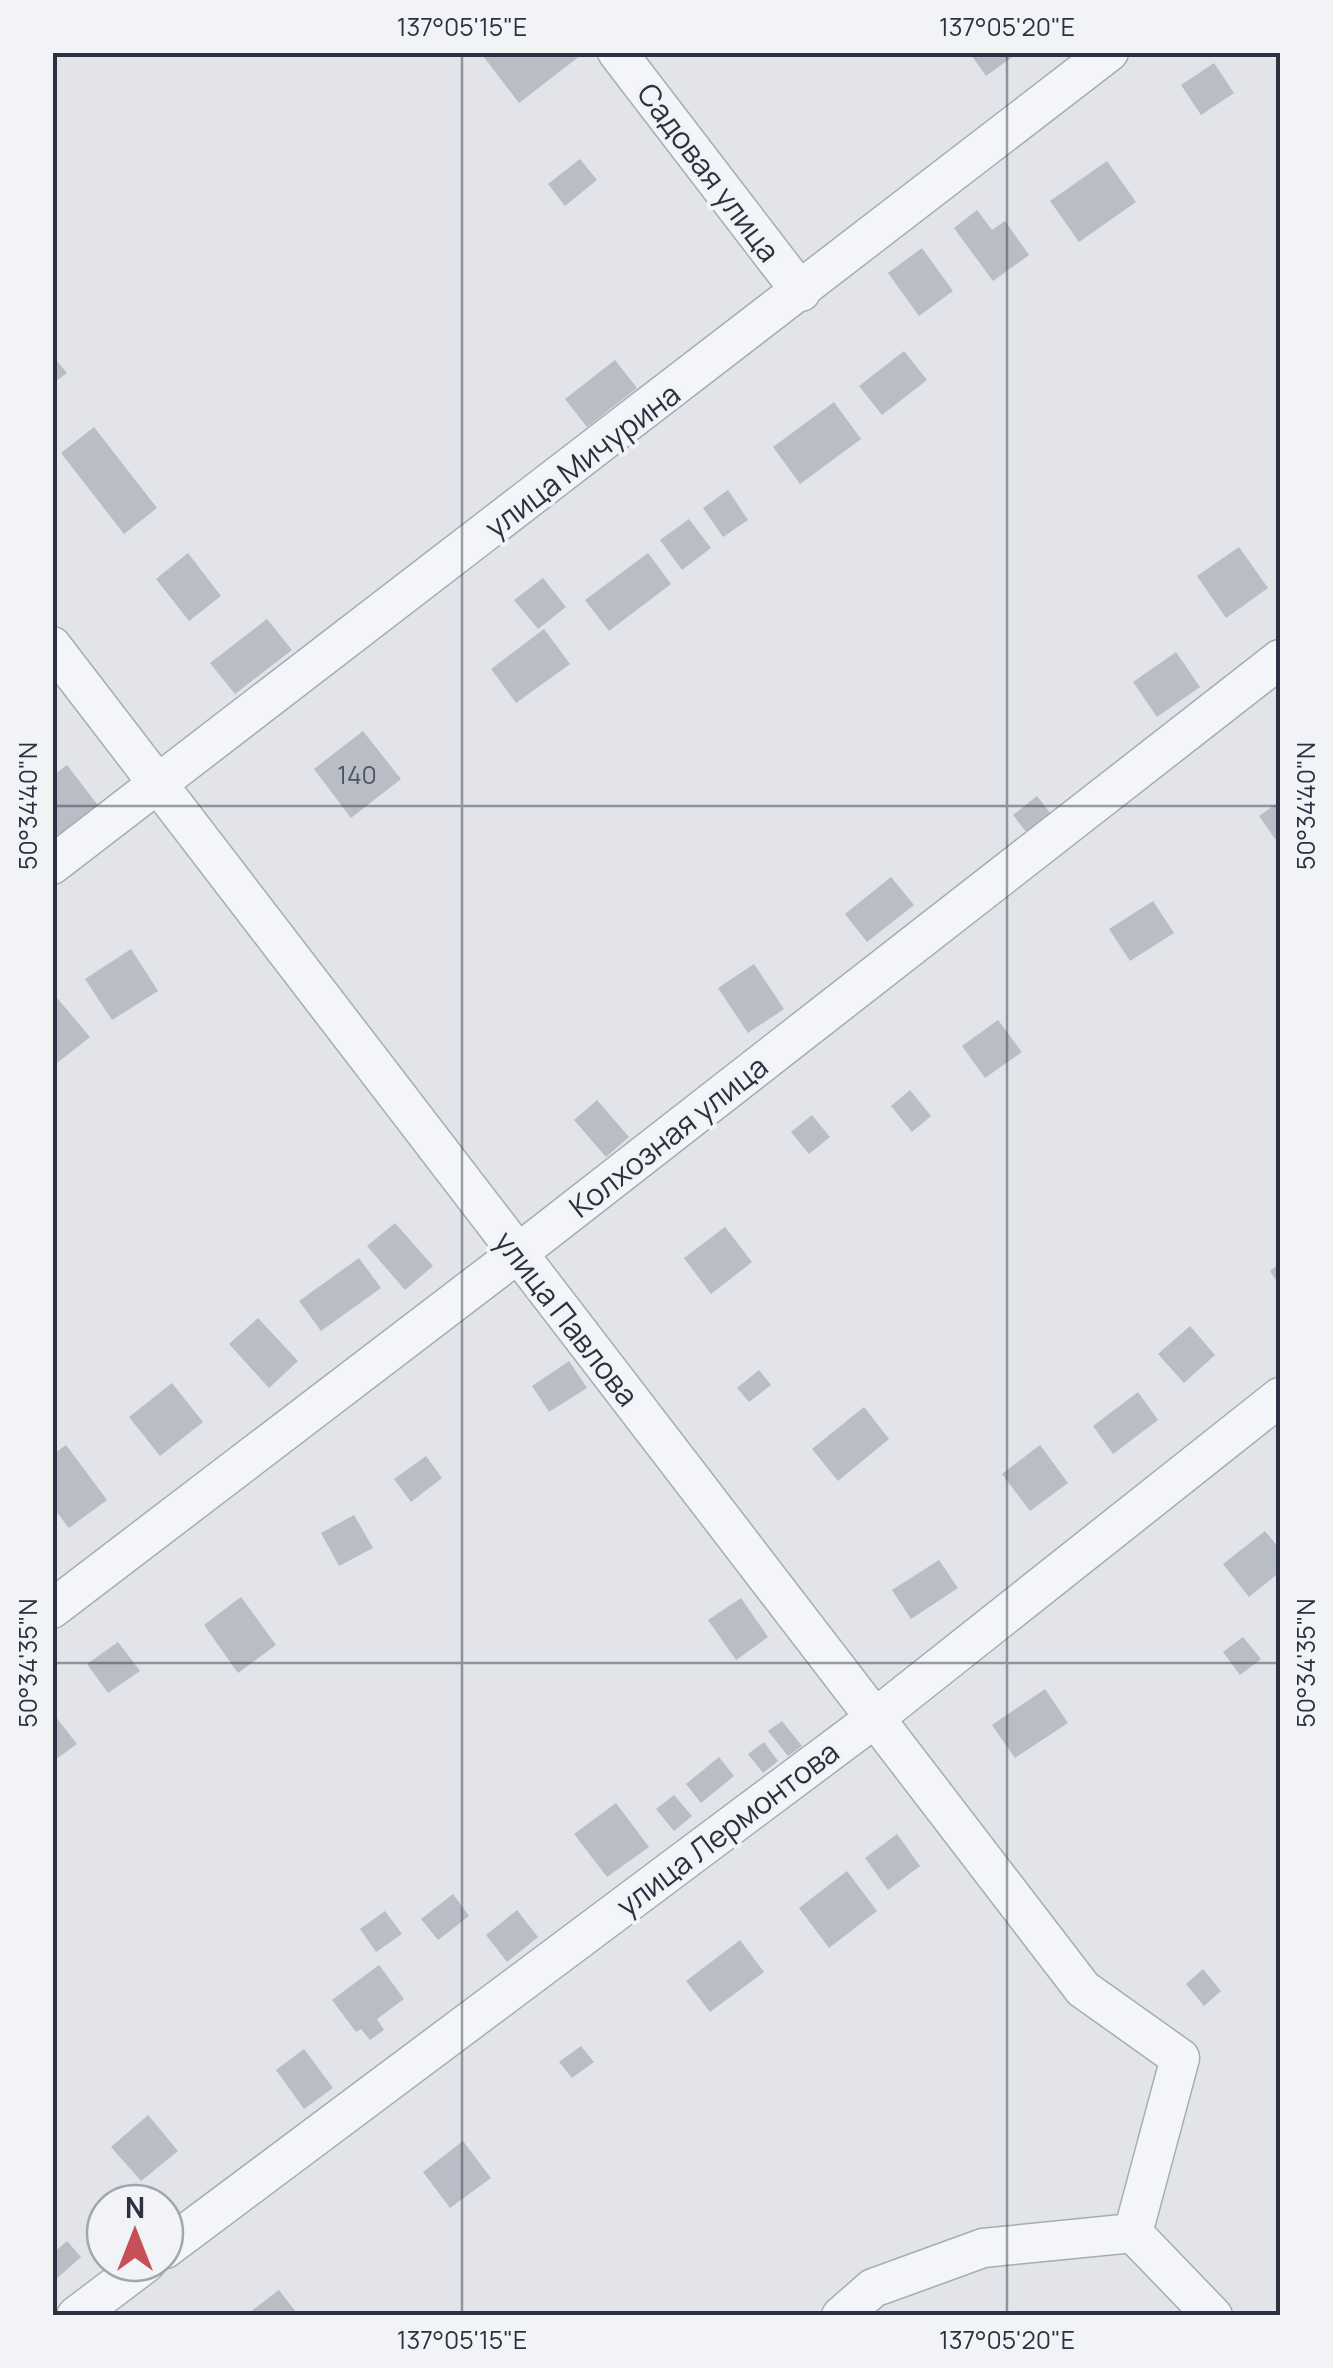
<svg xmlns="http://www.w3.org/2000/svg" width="1333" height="2368" font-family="Manrope,sans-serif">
	<rect width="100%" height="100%" fill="#e2e4e9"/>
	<path fill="#b9bdc6" d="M480,52h105l-66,51z
		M969,52h50l-33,24z
		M1214,63l20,30 -33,22 -20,-30z
		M580,159l17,21 -32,26 -17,-22z
		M1107,161l29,41 -57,40 -29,-41z
		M977,210l15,20 13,-9 24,34 -36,26 -39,-53z
		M922,248l31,43 -34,25 -31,-43z
		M904,351l23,29 -45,35 -23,-29z
		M52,355l15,18 -15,11z
		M615,360l22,28 -50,39 -22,-28z
		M834,402l27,37 -61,45 -27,-37z
		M94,427l63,81 -33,26 -63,-81z
		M728,490l20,30 -25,17 -20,-29z
		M689,519l22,29 -29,22 -22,-30z
		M1239,547l29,41 -42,30 -29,-42z
		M188,553l33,43 -32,25 -33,-42z
		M648,553l23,31 -62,47 -24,-31z
		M543,578l23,29 -28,22 -24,-29z
		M267,619l25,31 -57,44 -25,-31z
		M544,629l26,35 -54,39 -25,-34z
		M1176,652l24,35 -43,30 -24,-35z
		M363,731l38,48 -50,39 -37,-49z
		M67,765l33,43 -39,30 -9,-10v-52z
		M1037,796l17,22 -24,19 -17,-22z
		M1280,801v45l-21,-30z
		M891,877l23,28 -47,37 -22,-28z
		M1153,901l21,32 -44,28 -21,-32z
		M131,949l27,42 -46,29 -27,-41z
		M754,964l30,45 -36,24 -30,-45z
		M52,992l38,45 -38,30z
		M998,1020l24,32 -37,26 -23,-32z
		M910,1090l21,26 -19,16 -21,-26z
		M597,1100l32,37 -23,20 -32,-37z
		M812,1115l18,22 -21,17 -18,-22z
		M395,1223l38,43 -28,24 -38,-44z
		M725,1227l27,35 -41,32 -27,-36z
		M359,1258l22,30 -60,43 -22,-30z
		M1280,1263v23l-10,-15z
		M258,1318l40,43 -29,27 -40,-44z
		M1190,1326l25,29 -31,28 -26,-29z
		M569,1361l18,27 -38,24 -17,-26z
		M759,1370l12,15 -22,17 -12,-14z
		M172,1383l31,39 -43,34 -31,-39z
		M1138,1392l20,28 -45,34 -20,-28z
		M864,1407l25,32 -51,42 -26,-32z
		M66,1445l41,55 -38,28 -17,-22v-51z
		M1040,1445l28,38 -38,28 -28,-37z
		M426,1456l16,22 -31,24 -17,-23z
		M354,1515l19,33 -34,18 -18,-33z
		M1265,1531l15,18v23l-31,25 -26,-33z
		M939,1560l19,28 -47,31 -19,-29z
		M241,1597l35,48 -38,28 -34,-48z
		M741,1598l27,39 -32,23 -28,-40z
		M1243,1637l18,22 -21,16 -17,-23z
		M118,1642l22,29 -32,22 -21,-29z
		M1045,1689l23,34 -53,35 -23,-33z
		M52,1712l25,32 -25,18z
		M782,1721l20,25 -14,10 -20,-25z
		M764,1742l14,19 -15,12 -15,-19z
		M719,1757l15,19 -33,27 -15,-19z
		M674,1795l18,21 -18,15 -18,-22z
		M616,1803l33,44 -42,30 -33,-43z
		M897,1834l23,32 -32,24 -23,-32z
		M847,1871l30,40 -48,37 -30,-40z
		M453,1894l16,22 -31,24 -17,-21z
		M517,1910l21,27 -31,25 -21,-27z
		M385,1911l17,23 -26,18 -16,-23z
		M740,1940l24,32 -54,40 -24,-31z
		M379,1965l25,34 -27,20 7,11 -14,10 -9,-11 -5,3 -24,-32z
		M1203,1969l18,22 -17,15 -18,-22z
		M581,2046l13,16 -22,16 -13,-16z
		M304,2049l29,39 -29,21 -28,-39z
		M148,2115l30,36 -37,30 -30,-34z
		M463,2141l28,37 -41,30 -27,-36z
		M67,2241l14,16 -26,23 -3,-26z
		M279,2290l20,26h-54z"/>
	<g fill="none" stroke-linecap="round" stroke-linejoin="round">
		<defs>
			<path id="minor" d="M617,52l184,240
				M52,646l1031,1343 97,69 -47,175
				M52,865l1057,-813
				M52,1609l465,-355 763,-595
				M165,2249l710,-531 405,-321
				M76,2316l70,-53
				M841,2316l32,-28 110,-40 150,-15 80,83"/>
		</defs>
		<use href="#minor" stroke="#a7abb3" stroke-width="41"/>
		<use href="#minor" stroke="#f4f5f8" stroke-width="38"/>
	</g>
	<path fill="none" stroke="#2b3140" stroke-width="2.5" stroke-opacity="0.45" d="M462,52v2264M1007,52v2264M52,806h1228M52,1663h1228"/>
	<g text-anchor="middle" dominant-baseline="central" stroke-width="8" stroke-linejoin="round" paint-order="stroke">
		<g font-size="25" fill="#4e5462">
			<text x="357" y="774">140</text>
		</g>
		<g font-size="30" fill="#2b3140" stroke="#f1f3f7">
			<text transform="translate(709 172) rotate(53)">Садовая улица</text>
			<text transform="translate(582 460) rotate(-37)">улица Мичурина</text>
			<text transform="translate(668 1136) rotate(-38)">Колхозная улица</text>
			<text transform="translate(567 1318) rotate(52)">улица Павлова</text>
			<text transform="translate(727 1828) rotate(-37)">улица Лермонтова</text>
		</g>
	</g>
	<rect width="1333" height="2368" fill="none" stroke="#f1f3f7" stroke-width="110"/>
	<g transform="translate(135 2233)"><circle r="48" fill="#f1f3f7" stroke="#a2a5ae" stroke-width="2.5"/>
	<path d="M0-8L18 38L0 25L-18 38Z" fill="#c55059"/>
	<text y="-15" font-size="28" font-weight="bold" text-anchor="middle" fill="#2b3140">N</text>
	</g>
	<rect x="55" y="55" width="1223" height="2258" fill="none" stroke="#2b3140" stroke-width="4"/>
	<g font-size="25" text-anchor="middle" fill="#2b3140">
		<text x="462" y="36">137°05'15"E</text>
		<text x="1007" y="36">137°05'20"E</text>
		<text transform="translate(28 806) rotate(-90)" y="9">50°34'40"N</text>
		<text transform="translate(1306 806) rotate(-90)" y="9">50°34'40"N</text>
		<text transform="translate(28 1663) rotate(-90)" y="9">50°34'35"N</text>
		<text transform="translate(1306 1663) rotate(-90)" y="9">50°34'35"N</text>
		<text x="462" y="2349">137°05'15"E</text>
		<text x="1007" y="2349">137°05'20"E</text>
	</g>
</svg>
